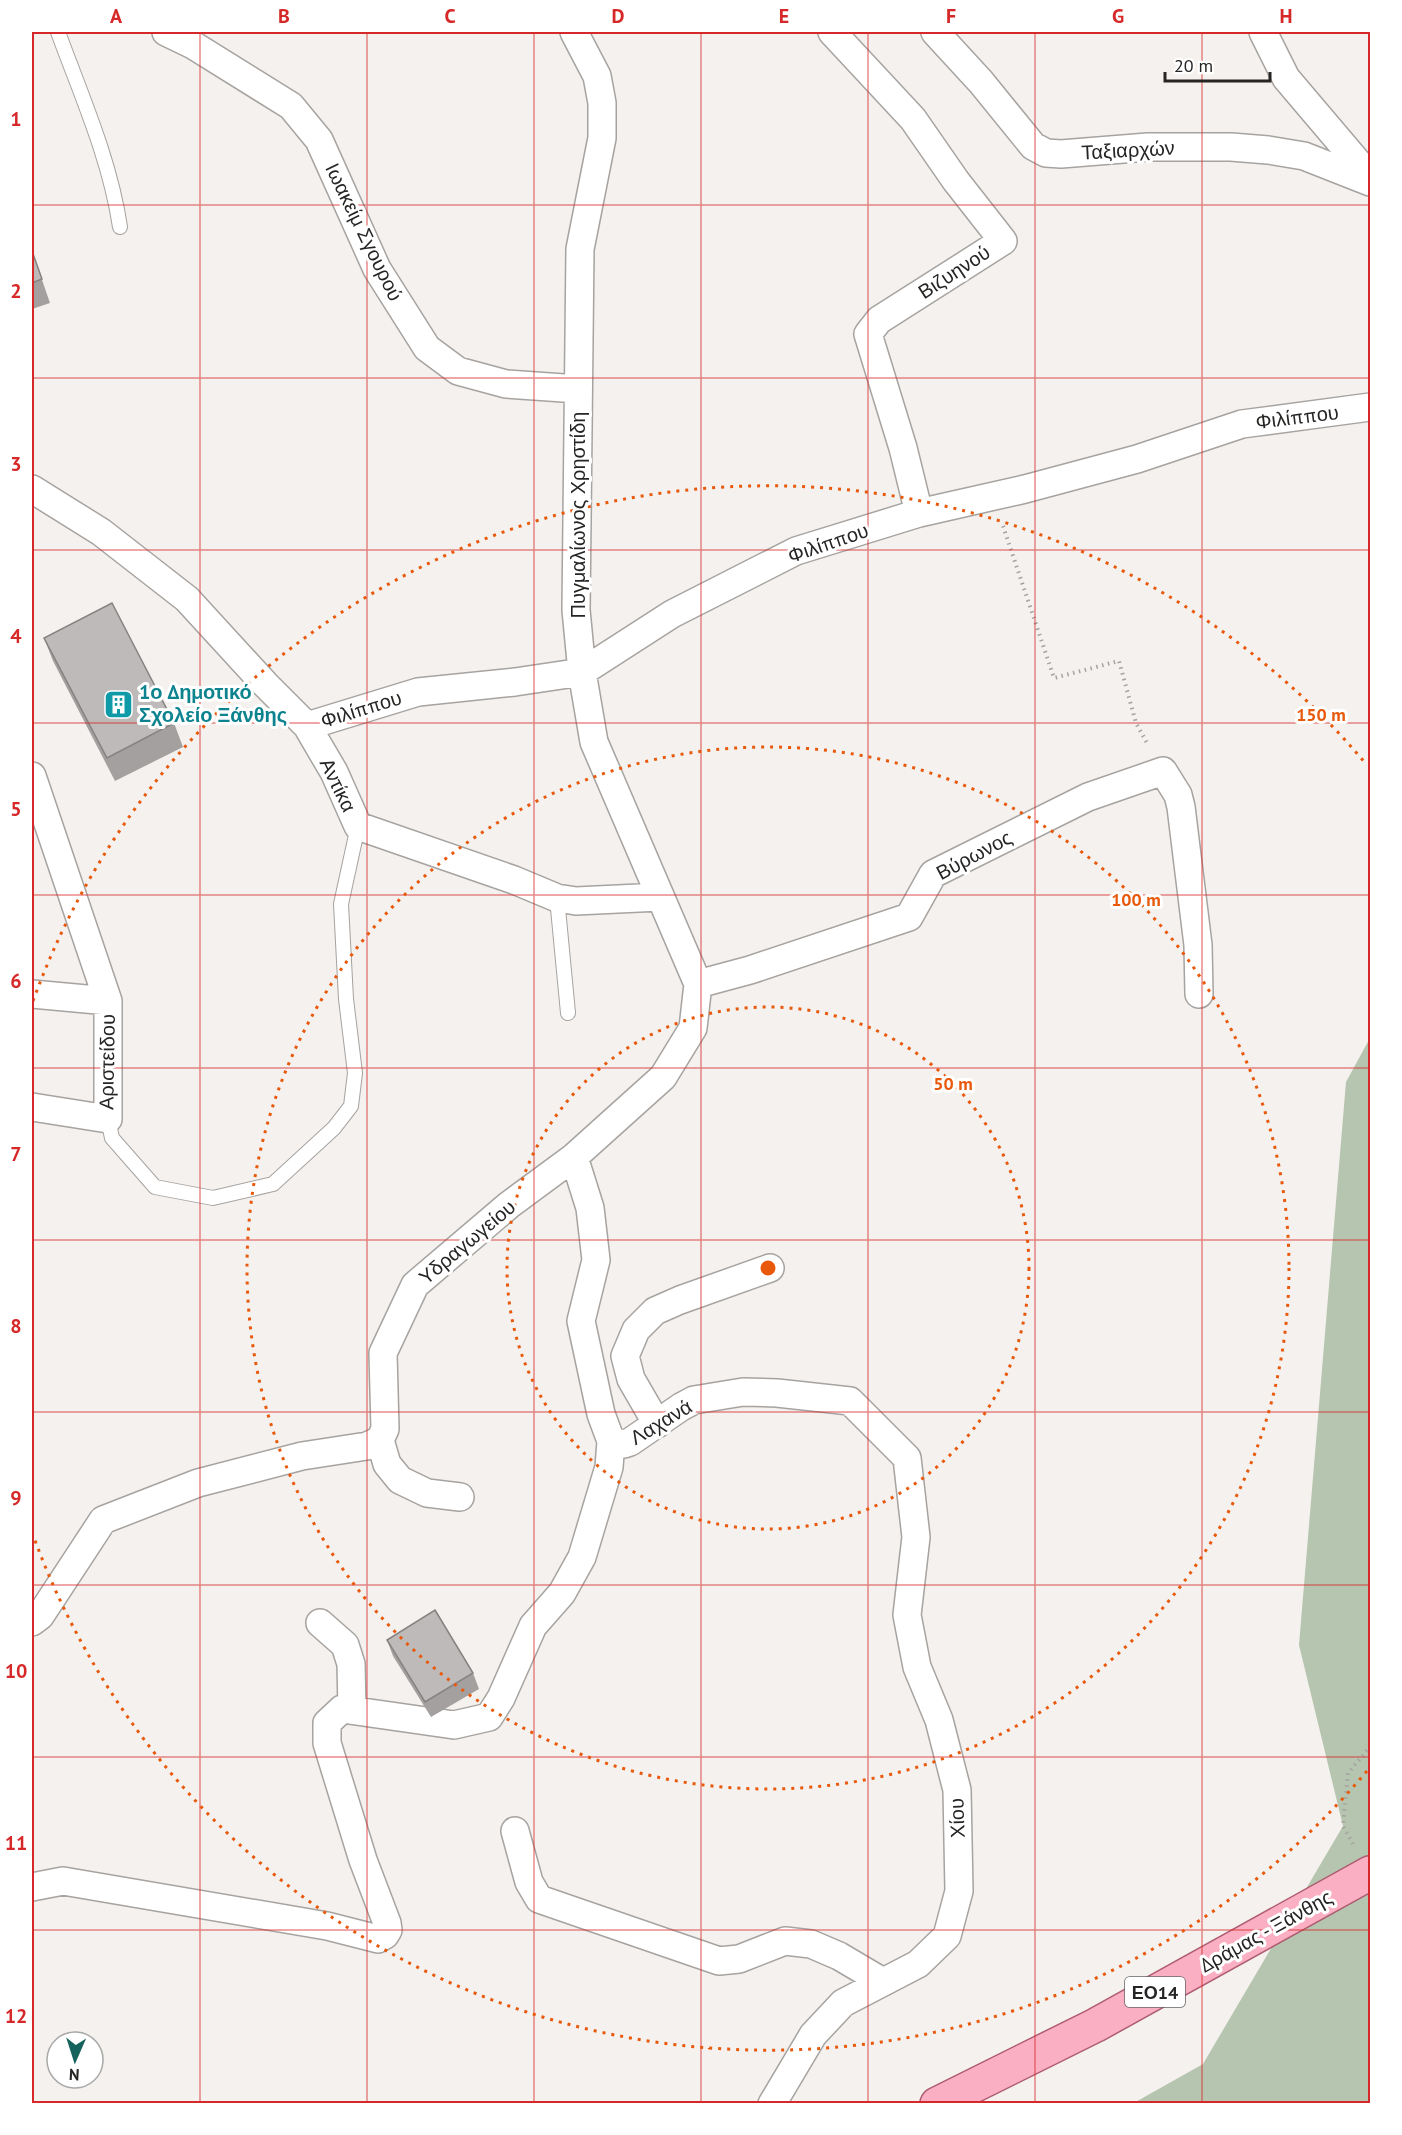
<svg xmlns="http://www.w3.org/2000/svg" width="1402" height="2135" font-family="'PT Sans',sans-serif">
	<rect width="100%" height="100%" fill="#f4f1ee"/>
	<path fill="#b6c5af" d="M1370,1038v1065l-238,1 71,-40 140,-238 -44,-181 47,-563z"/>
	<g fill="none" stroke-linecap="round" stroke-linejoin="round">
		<defs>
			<path id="lane" d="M58,32c23,63 52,127 62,195
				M557,898l11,115
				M108,1119l4,19 43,49 58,11 60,-14 61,-56 17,-22 4,-33 -9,-74 -5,-95 17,-78"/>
			<path id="street" d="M166,32l27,13 98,61 28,34 58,129 50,79 31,23 48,13 72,5
				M574,32l23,44 5,27v35l-22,111 -4,361 6,62 12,70 104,242
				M832,32l81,87 43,62 47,60 -124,79 -11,14 35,114 16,65
				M935,32l46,50 52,64 13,7 15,1 87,-7h83l37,3 36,6 66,26
				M1263,32l23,46 84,99
				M32,489l69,43 86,67 78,85 42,42 27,46 24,54 156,54 43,18 19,3 84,-4
				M307,726l111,-34 97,-10 67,-10 90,-58 124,-63 123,-38 106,-24 112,-30 105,-35 128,-17
				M32,776l76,225v118l-76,-12
				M698,984l52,-14 159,-53 24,-43 155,-77 75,-26 15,24 3,12 17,138 1,49
				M32,994l76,7
				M574,1157l16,51 6,52 -15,61 20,93 10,27 13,3 6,-2 51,-35 13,-7 49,-8 34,1 73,8 57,57 9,79 -9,78 10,52 22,53 18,70 2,101 -12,45 -29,28 -75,39 -30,32 -41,69
				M657,1424l-26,-45 -6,-23 11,-26 19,-19 25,-11 90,-32
				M380,1440l7,24 13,16 27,13 33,4
				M32,1622l8,-6 63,-96 95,-37 104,-27 65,-10 13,-6 5,-11 -2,-76 32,-68 94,-80 65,-48 89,-80 30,-49 5,-44
				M320,1623l25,22 6,19 1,46
				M515,1831l14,51 10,17 180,62 20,-2 46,-18 26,3 28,12 44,26
				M32,1887l31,-6 264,45 51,13 7,-4 3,-5 -1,-7 -24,-63 -36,-117v-20l15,-14 112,16 35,-8 12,-19 32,-72 29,-33 20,-36 27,-90 2,-26"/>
			<path id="primary" d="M937,2104l159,-79 274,-152"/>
		</defs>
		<use href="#lane" stroke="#a6a3a0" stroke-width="16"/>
		<use href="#street" stroke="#a6a3a0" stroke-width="30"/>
		<use href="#primary" stroke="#ae5c71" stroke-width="36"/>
		<path stroke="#a5a3a1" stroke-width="4" stroke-dasharray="1.5 4.5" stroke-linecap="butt" d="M1003,526l51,152 65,-17 17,62 12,22
			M1353,1844l-10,-18 5,-53 22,-26"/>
		<use href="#lane" stroke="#fff" stroke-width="14"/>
		<use href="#street" stroke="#fff" stroke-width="27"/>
		<use href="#primary" stroke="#faafc2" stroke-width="33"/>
	</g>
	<path fill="#a3a09f" d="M32,251l18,52 -18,6z
		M44,638l130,85 9,24 -68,34 -62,-120z
		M387,1640l86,33 6,16 -48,28 -38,-61z"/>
	<path fill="#bebab9" stroke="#858282" stroke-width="1.5" d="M32,251l10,28 -10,4z
		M112,603l62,120 -67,35 -63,-120z
		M435,1610l38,63 -48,29 -38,-62z"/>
	<path fill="none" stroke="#d62828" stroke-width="1.5" stroke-opacity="0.55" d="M200,32v2072M367,32v2072M534,32v2072M701,32v2072M868,32v2072M1035,32v2072M1202,32v2072M32,205h1338M32,378h1338M32,550h1338M32,723h1338M32,895h1338M32,1068h1338M32,1240h1338M32,1412h1338M32,1585h1338M32,1757h1338M32,1930h1338"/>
	<g fill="none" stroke="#e8590c" stroke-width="3" stroke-dasharray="3 6">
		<circle cx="768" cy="1268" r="261"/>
		<circle cx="768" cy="1268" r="521"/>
		<path d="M1367 1771A782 782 0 0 1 33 1535M33 1001A782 782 0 0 1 1367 765"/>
	</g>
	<defs>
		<symbol id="building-square" viewBox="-11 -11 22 22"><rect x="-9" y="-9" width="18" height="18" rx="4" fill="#0f9aa8" stroke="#fff"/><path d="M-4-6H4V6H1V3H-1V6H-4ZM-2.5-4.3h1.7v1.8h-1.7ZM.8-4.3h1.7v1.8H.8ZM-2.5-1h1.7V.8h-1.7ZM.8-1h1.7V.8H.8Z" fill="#fff"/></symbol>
	</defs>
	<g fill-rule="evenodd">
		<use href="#building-square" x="102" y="688" width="33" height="33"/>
	</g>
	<g text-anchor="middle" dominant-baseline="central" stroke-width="6" stroke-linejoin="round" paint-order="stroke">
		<rect fill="#fff" stroke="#676666" stroke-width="1.5" x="1125" y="1977" width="60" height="30" rx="4.5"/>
		<g font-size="18" font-weight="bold" fill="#262524">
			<text x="1155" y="1992">ΕΟ14</text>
		</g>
		<g font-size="20" fill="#262524" stroke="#fff">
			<text transform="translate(1128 150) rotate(-3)">Ταξιαρχών</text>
			<text transform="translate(364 232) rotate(64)">Ιωακείμ Σγουρού</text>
			<text transform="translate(954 272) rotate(-33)">Βιζυηνού</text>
			<text transform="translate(1297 417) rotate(-7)">Φιλίππου</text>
			<text transform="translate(578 515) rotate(-90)">Πυγμαλίωνος Χρηστίδη</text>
			<text transform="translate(828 543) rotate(-19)">Φιλίππου</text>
			<text transform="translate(361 709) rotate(-17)">Φιλίππου</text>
			<text transform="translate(338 785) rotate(64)">Αντίκα</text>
			<text transform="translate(974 855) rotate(-28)">Βύρωνος</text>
			<text transform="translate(107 1062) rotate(-89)">Αριστείδου</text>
			<text transform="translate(467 1242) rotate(-40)">Υδραγωγείου</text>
			<text transform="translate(661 1422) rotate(-31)">Λαχανά</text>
			<text transform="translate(957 1818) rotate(-92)">Χίου</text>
			<text transform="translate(1266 1931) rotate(-29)">Δράμας - Ξάνθης</text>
		</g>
		<g font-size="20" font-weight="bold" fill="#0d838f" stroke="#fff" text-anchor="start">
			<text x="139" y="692">1ο Δημοτικό<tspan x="139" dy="23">Σχολείο Ξάνθης</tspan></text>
		</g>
	</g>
	<circle cx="768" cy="1268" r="9" fill="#e8590c" stroke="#fff" stroke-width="3"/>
	<g font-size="18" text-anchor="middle" font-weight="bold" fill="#e8590c" stroke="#fff" stroke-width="6" stroke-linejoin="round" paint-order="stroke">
		<text x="1321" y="721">150 m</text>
		<text x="1136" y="906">100 m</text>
		<text x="953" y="1090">50 m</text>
	</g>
	<rect width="1402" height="2135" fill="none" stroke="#ffffff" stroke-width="66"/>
	<g transform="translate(75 2060) rotate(183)"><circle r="28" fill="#ffffff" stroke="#a8a8a7" stroke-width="1.5"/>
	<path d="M0-4.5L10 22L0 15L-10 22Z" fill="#16635d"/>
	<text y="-9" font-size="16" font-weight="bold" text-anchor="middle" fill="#262524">N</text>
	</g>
	<path d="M1165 72v9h105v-9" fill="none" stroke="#262524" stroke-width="3"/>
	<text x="1174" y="72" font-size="18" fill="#262524" stroke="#ffffff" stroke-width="4.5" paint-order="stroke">20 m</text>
	<rect x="33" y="33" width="1336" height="2069" fill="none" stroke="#d62828" stroke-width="2"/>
	<g font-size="20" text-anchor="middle" font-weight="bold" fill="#d62828">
		<text x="116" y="23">A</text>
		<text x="284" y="23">B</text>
		<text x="450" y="23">C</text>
		<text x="618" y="23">D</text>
		<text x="784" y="23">E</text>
		<text x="951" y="23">F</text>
		<text x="1118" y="23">G</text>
		<text x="1286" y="23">H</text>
		<text x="16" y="126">1</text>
		<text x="16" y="298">2</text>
		<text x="16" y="471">3</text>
		<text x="16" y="643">4</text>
		<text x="16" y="816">5</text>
		<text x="16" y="988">6</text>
		<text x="16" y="1161">7</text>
		<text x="16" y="1333">8</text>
		<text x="16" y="1505">9</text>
		<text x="16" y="1678">10</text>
		<text x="16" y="1850">11</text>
		<text x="16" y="2023">12</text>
	</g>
</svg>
